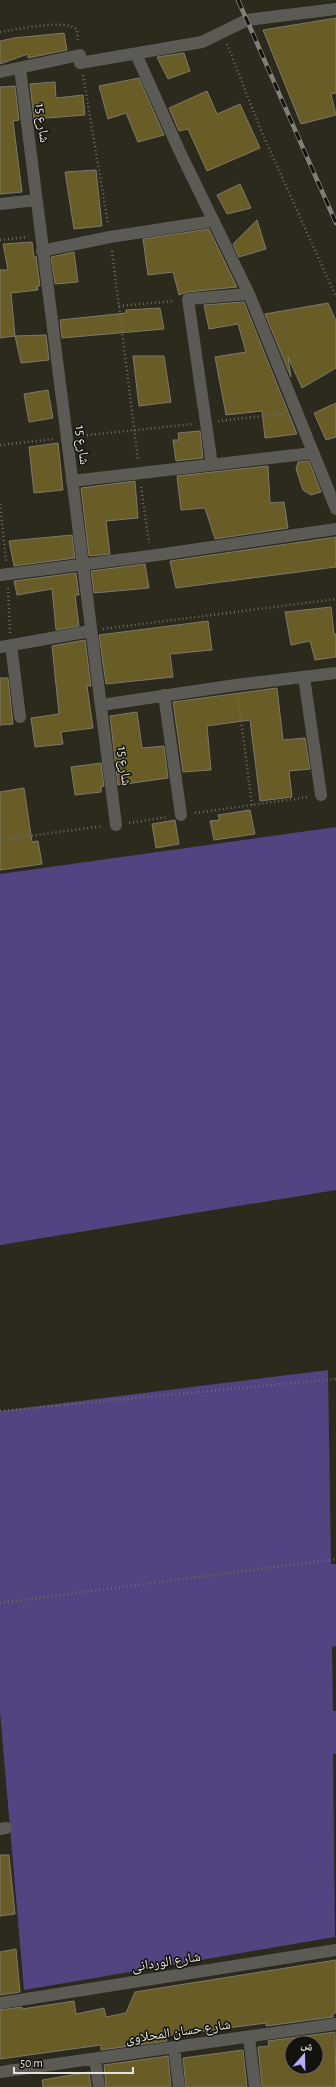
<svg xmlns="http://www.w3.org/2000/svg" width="336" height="2087" font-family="'Alegreya Sans','Noto Naskh Arabic',sans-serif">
	<rect width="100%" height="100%" fill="#2c291d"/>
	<path fill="#524481" d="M336,827v363l-336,55v-371z
		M328,1370l3,194h5v82l-4,1 1,64h3v43h-3l2,183 -311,53 -24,-278v-301z"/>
	<path fill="#685d27" stroke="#7c796b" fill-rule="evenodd" d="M336,18v75l-5,1 5,21 -35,9 -38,-94z
		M64,33l3,17 -39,8v-4l-28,10v-23l14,-3z
		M184,53l6,18 -22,8 -11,-22z
		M139,78l25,57 -26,7 -12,-29 -18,6 -9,-33z
		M55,82l1,16 27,-3 2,20 -51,4 -4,-35z
		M15,86l4,34 -6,1 9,71 -22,2v-107z
		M207,91l10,23 23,-10 20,44 -53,23 -19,-42 -9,2 -10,-23z
		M96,170l6,56 -28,3 -9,-57z
		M240,184l11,24 -24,6 -10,-19z
		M257,220l9,29 -27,8 -6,-13z
		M209,229l28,58 -50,5 -8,3 -6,-23 -25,3 -5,-36z
		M32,242l2,15 2,-1 4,30h-3l1,4 -27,3 4,43 -15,2v-68h8l-5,-26z
		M74,252l4,30 -23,2 -4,-27z
		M244,302l53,132 -32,4 -3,-27 -36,4 -11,-58 31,-5 -8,-28 -29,5 -5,-24z
		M328,303l8,18v47l-34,20 -14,-31 3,20 -26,-63z
		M160,308l4,21 -102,9 -2,-18 66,-7v-3z
		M46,335l3,25 -28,3 -6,-27z
		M133,356h31l7,46 -32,4z
		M48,390l5,28 -24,4 -5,-28z
		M336,403v34l-10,3 -12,-27z
		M200,431l3,27 -27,3 -3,-21h6l-1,-7z
		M58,443l5,47 -29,3 -5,-46z
		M309,461l12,31 -10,3 -8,-5 -7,-21 2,-7z
		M268,466l2,37 14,-1 4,26 -73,11 -10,-31 -24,2 -4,-34z
		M135,481l3,37 -32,3 4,33 -21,2 -8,-68z
		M72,535l3,23 -61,8 -5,-25z
		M336,537v30l-160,21 -6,-27z
		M145,564l4,24 -55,5 -3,-22z
		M76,573l3,22h-4l4,31 -23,4 -4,-41 -35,6 -3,-14z
		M331,607l3,27h2v23l-21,3 -5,-19 -19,4 -6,-33z
		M208,621l4,29 -42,4 3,23 -67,7 -7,-49z
		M85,640l6,46h-4l6,42 -32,4 2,12 -28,3 -4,-29 28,-4 -7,-68z
		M0,678h8l5,46 -13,1z
		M277,688l6,52 22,-2 5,31 -21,2 3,26 -32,4 -10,-81 -43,6 4,44 -28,2 -10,-70z
		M137,712l5,36 22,-2 4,32 -50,7 -8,-69z
		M101,763l3,23 -3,1v5l-26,3 -4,-28z
		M24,788l8,54 6,-1 4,23 -42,6v-78z
		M250,810l5,24 -41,6 -4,-19 10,-1 -2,-5z
		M175,820l4,24 -23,4 -4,-24z
		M0,1855h9l6,59 -15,2z
		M16,1949l4,43 -20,3v-43z
		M336,1960v53h-3v4l-67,9v-3l-100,13 1,5 -66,9v-5l-101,14v-49l22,-3v2l52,-8 2,13 28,-6 2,9 20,-4 9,-21z
		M335,2032l1,55h-74l-4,-40 11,-1 -1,-5zM292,2043h24v24h-24z
		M243,2050l4,37h-61l-3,-29z
		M168,2056l3,31h-65l-2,-22z
		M89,2072l2,15h-48l-1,-7z"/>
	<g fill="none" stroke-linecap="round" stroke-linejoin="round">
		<path stroke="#6d6b60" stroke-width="2.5" stroke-dasharray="1 3" stroke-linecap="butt" d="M0,32c14,-2 68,-14 77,-2l1,12
			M227,44l33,84 76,169
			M83,75l25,149
			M0,240l28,-3
			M112,251l26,209
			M119,306l55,-5
			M218,421l65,-7
			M79,436l114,-12
			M0,445l54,-6
			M141,487l8,56
			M0,504l6,57
			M8,588l2,45
			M103,629l233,-30
			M238,697l14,108
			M195,813l114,-16
			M129,823l39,-6
			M0,840l103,-14
			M0,1411l336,-32
			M0,1603l336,-44"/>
		<path stroke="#5c5a55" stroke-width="12" d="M136,54l43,96 70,144 87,215
			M80,63l122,-21 45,-22 89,-11
			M20,68l96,757
			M0,72l80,-17
			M0,204l36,-4
			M42,251l68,-14 104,-16
			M212,465l-24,-166 61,-5
			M72,481l241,-28
			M0,575l150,-19 186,-27
			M11,645l9,72
			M0,647l91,-16
			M304,677l17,118
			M164,695l17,120
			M101,705l135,-20 100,-12
			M0,1829l6,-1
			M0,2003l336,-53
			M249,2037l6,50
			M174,2047l5,40
			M95,2059l4,28
			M0,2072l336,-48"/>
		<defs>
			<path id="rail" d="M238,0l98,223"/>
		</defs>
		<use href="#rail" stroke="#827f75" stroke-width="4.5"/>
		<use href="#rail" stroke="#13120c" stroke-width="3" stroke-dasharray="9" stroke-linecap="butt"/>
	</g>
	<g text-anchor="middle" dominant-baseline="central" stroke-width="3" stroke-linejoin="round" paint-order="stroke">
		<g font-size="14" fill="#e4e2da" stroke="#13120c">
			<text transform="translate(42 123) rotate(83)">شارع 15</text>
			<text transform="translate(82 445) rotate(83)">شارع 15</text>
			<text transform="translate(124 766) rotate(83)">شارع 15</text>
			<text transform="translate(166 1962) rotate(-9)">شارع الوردانى</text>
			<text transform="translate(178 2032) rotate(-8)">شارع حسان المحلاوى</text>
		</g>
	</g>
	<g transform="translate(304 2055) rotate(20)"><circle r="19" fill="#13120c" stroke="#67655e"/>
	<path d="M0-3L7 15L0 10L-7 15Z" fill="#b9abf7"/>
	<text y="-6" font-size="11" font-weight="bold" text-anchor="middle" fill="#e4e2da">ش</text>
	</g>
	<path d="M14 2067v6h119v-6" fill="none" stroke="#e4e2da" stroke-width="2"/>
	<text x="20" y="2067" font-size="12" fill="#e4e2da" stroke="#13120c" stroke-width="3" paint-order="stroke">50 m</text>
</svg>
